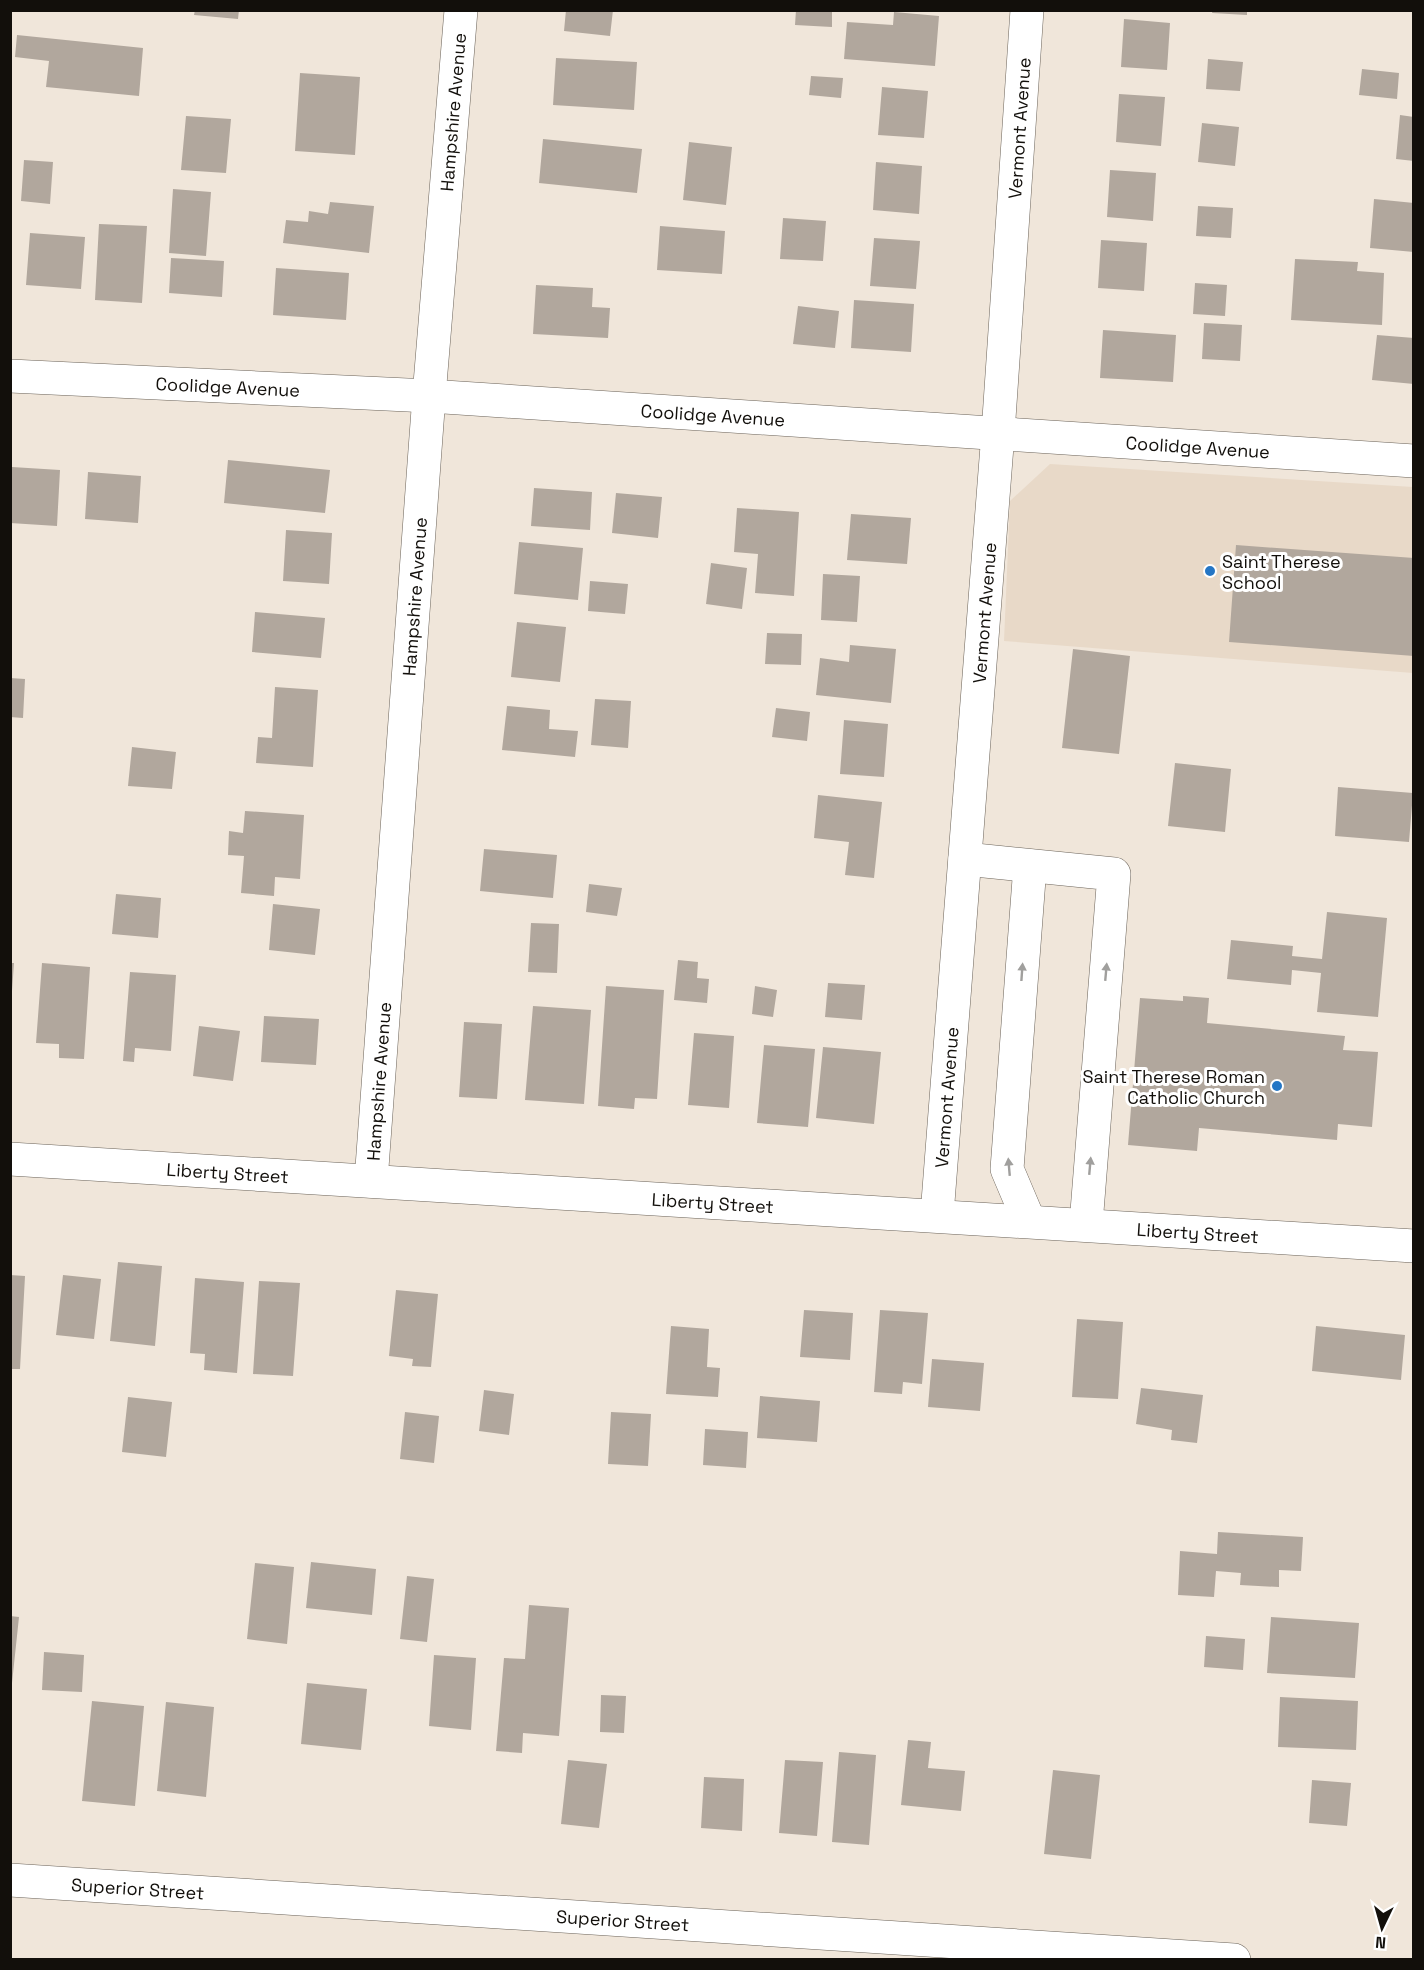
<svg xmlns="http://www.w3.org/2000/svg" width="1424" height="1970" font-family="'Space Grotesk',sans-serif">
	<rect width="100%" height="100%" fill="#f0e6da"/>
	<path fill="#e8d9c8" d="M1050,464l363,23v186l-409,-32 6,-140z"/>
	<path fill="#b1a79d" d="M195,10h44l-1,9 -44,-4z
		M566,10h47l-3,26 -46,-5z
		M796,10h36v17l-37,-2z
		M1213,10h34v5l-35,-2z
		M894,12l45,4 -4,50 -91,-7 3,-37 46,3z
		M1124,19l46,4 -3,47 -46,-3z
		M17,35l126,13 -4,48 -93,-9 3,-26 -34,-4z
		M556,58l81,4 -3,48 -81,-5z
		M1208,59l35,3 -3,29 -34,-2z
		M1362,69l37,4 -2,26 -38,-4z
		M300,73l60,4 -5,78 -60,-4z
		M811,76l32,2 -2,20 -32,-3z
		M882,87l46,4 -4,47 -46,-3z
		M1119,94l46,3 -4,49 -45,-4z
		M1400,115l14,2v44l-18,-2z
		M186,116l45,3 -5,54 -45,-3z
		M1202,123l37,4 -4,39 -37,-4z
		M543,139l99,10 -5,44 -98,-10z
		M689,142l43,5 -6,58 -43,-5z
		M24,160l29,2 -3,42 -29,-3z
		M876,162l46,4 -3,48 -46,-4z
		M1110,170l46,3 -3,48 -46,-4z
		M173,189l38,3 -5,64 -37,-3z
		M1374,199l40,4v49l-44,-4z
		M330,202l44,4 -5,47 -86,-10 3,-23 22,2 1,-11 19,3z
		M1198,206l35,2 -2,30 -35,-2z
		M783,218l43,3 -3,40 -43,-2z
		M99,224l48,2 -5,77 -47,-3z
		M660,226l65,5 -3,43 -65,-4z
		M30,233l55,4 -4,52 -55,-4z
		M874,238l46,3 -4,48 -46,-3z
		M1101,240l46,3 -3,48 -46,-3z
		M171,258l53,3 -2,36 -53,-4z
		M1295,259l63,3 -1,9 27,2 -2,52 -91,-5z
		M276,268l73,5 -3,47 -73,-5z
		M1195,283l32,2 -2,31 -32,-2z
		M536,285l57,3 -1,19 18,1 -2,30 -75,-4z
		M854,300l60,4 -3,48 -60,-4z
		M798,306l41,5 -4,37 -42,-4z
		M1204,323l38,2 -2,36 -38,-2z
		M1103,330l73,5 -3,47 -73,-4z
		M1377,335l37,3v46l-42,-4z
		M228,460l102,10 -5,43 -101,-10z
		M12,467l48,3 -3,56 -47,-3z
		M88,472l53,4 -3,47 -53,-4z
		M534,488l58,4 -2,38 -59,-4z
		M616,493l46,4 -4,41 -46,-5z
		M737,508l62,4 -5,84 -39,-3 3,-39 -24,-2z
		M851,514l60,4 -4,46 -60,-4z
		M286,530l46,3 -3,51 -46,-3z
		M519,542l64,6 -5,52 -64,-6z
		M1236,545l178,13v98l-185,-14z
		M711,563l36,5 -5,41 -36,-5z
		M823,574l37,2 -3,46 -36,-2z
		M590,581l38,3 -3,30 -37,-3z
		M255,612l70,6 -4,40 -69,-6z
		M517,622l49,5 -6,55 -49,-5z
		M767,633l35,1 -1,31 -36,-1z
		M850,645l46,4 -5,54 -75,-8 4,-37 29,4z
		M1073,649l57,7 -11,98 -57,-6z
		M10,678l15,1 -2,39 -13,-1z
		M275,687l43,3 -5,77 -57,-4 2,-26 14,1z
		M595,699l36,2 -3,47 -37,-3z
		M507,706l43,4 -1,19 29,2 -3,26 -73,-7z
		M776,708l34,4 -3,29 -35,-4z
		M844,720l44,4 -4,53 -44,-3z
		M132,747l44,5 -4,37 -44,-3z
		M1175,763l56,6 -6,63 -57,-6z
		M1338,787l75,6 -4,49 -74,-6z
		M818,795l64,7 -8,76 -29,-3 4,-33 -35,-4z
		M245,811l59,4 -4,64 -25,-2 -1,19 -33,-3 3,-37 -16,-1 1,-24 14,2z
		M484,849l73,6 -4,43 -73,-7z
		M589,884l33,4 -5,28 -31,-4z
		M116,894l45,4 -3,40 -46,-4z
		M273,904l47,5 -5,46 -46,-5z
		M1327,912l60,6 -9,99 -61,-5 4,-39 -29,-3 -1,15 -64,-6 4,-39 62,6 -1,10 30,3z
		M531,923l28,1 -2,49 -29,-1z
		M678,960l20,2 -1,16 12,1 -2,24 -33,-3z
		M10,963h4l-2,28h-2z
		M42,963l48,4 -6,92 -25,-1v-14l-23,-1z
		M130,972l46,3 -5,76 -36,-3 -1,14 -11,-1z
		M828,983l37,2 -3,35 -37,-3z
		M606,986l58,4 -7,109 -22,-1 -1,11 -36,-3z
		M755,986l22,4 -4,27 -21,-3z
		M1183,996l26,2 -2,25 138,13 -2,14 35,2 -6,75 -34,-3 -1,16 -138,-12 -2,23 -69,-6 12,-147 43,3z
		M533,1006l58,4 -7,94 -59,-4z
		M264,1016l55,3 -3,46 -55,-3z
		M464,1022l38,2 -5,75 -38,-2z
		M199,1026l41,5 -7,50 -40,-5z
		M694,1033l40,3 -5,72 -41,-3z
		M764,1045l51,4 -7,78 -51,-4z
		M823,1047l58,5 -7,72 -58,-6z
		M118,1262l44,4 -7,80 -45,-5z
		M10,1275l15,1 -5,93h-10z
		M63,1275l38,4 -7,60 -38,-4z
		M195,1278l49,4 -7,91 -33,-3 1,-16 -15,-1z
		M259,1281l41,2 -7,93 -40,-2z
		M396,1290l42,4 -7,73 -19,-1 1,-7 -24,-3z
		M804,1310l49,3 -3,47 -50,-3z
		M880,1310l48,3 -6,71 -19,-2 -1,12 -28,-2z
		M1077,1319l46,3 -5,77 -46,-2z
		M671,1326l38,3 -2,38 13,1 -2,29 -52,-3z
		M1316,1326l89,9 -4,45 -89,-9z
		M932,1359l52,4 -4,48 -52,-4z
		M1141,1388l62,7 -6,48 -26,-3 1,-10 -36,-6z
		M484,1390l30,4 -5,41 -30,-4z
		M760,1396l60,5 -3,41 -60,-4z
		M128,1397l44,5 -6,55 -44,-5z
		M405,1412l34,4 -5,47 -34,-4z
		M611,1412l40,2 -3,52 -40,-2z
		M705,1429l43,3 -2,36 -43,-3z
		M1218,1532l85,5 -2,34 -22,-1v17l-39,-2 1,-12 -25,-2 -2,26 -36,-2 2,-44 37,3z
		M311,1562l65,7 -4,46 -66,-7z
		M255,1563l39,4 -7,77 -40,-5z
		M407,1576l27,3 -7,63 -27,-3z
		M529,1605l40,3 -10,128 -36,-3 -1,20 -26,-2 8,-93 21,1z
		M10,1616l9,1 -7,66h-2z
		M1271,1617l88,6 -4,55 -88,-5z
		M1206,1636l39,3 -2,31 -39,-3z
		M44,1652l40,3 -2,37 -40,-2z
		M434,1655l42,3 -5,72 -42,-4z
		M307,1683l60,6 -6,61 -60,-6z
		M601,1695l25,1 -2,37 -24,-1z
		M1280,1697l78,4 -2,49 -78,-3z
		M92,1701l52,5 -9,100 -53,-5z
		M166,1702l48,5 -8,90 -49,-6z
		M908,1740l23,2 -3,26 37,3 -4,40 -60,-6z
		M839,1752l37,3 -7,90 -37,-3z
		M568,1760l39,4 -8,64 -38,-4z
		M785,1760l38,2 -6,74 -38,-3z
		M1053,1770l47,5 -9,84 -47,-5z
		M704,1777l40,2 -2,52 -41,-3z
		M1312,1780l39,3 -4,43 -38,-3z"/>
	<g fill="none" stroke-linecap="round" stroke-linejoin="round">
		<defs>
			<g id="minor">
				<path id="s1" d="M10,376l419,20 985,65"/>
				<path d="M965,859l149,15 -28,350"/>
				<path id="s2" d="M10,1159l1404,87"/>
				<path id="s3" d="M371,1181l58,-785 32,-386"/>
				<path id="s4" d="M937,1215l61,-782 29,-423"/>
				<path d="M1029,1221l-22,-52 23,-303"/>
				<path id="s5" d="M10,1880l1224,80"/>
			</g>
		</defs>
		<use href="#minor" stroke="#6b6359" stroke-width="34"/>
		<use href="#minor" stroke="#fff" stroke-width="33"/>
	</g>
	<defs><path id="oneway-solid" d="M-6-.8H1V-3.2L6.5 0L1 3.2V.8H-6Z" transform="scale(1.5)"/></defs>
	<g fill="#a09f9d">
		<use href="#oneway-solid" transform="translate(1022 972) rotate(-86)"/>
		<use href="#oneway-solid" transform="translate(1106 972) rotate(-85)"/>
		<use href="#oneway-solid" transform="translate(1090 1166) rotate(-85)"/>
		<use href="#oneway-solid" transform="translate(1009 1167) rotate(-95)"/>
	</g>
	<g fill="#2476c5" stroke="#fff" stroke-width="2">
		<circle cx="1210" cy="571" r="6"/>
		<circle cx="1277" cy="1086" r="6"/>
	</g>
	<g text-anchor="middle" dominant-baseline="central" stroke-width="6" stroke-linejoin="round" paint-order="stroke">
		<g font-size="18" fill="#120f0b" stroke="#fff">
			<text stroke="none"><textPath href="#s3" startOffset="1072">Hampshire Avenue</textPath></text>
			<text stroke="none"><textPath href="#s4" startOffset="1090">Vermont Avenue</textPath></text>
			<text stroke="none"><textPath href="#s1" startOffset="218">Coolidge Avenue</textPath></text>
			<text stroke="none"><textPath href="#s1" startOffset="704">Coolidge Avenue</textPath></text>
			<text stroke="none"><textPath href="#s1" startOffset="1190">Coolidge Avenue</textPath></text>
			<text stroke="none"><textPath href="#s3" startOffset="586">Hampshire Avenue</textPath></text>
			<text stroke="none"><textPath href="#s4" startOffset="604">Vermont Avenue</textPath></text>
			<text stroke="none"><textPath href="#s3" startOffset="100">Hampshire Avenue</textPath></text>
			<text stroke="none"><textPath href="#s4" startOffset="118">Vermont Avenue</textPath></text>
			<text stroke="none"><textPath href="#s2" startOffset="218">Liberty Street</textPath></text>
			<text stroke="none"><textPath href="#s2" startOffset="704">Liberty Street</textPath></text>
			<text stroke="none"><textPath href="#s2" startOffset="1190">Liberty Street</textPath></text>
			<text stroke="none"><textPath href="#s5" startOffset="128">Superior Street</textPath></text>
			<text stroke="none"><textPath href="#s5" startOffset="614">Superior Street</textPath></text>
		</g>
		<g font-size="18" fill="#120f0b" stroke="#fff" text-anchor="start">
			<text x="1222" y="561">Saint Therese<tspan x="1222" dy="21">School</tspan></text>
			<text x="1265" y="1076" text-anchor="end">Saint Therese Roman<tspan x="1265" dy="21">Catholic Church</tspan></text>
		</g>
	</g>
	<rect width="1424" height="1970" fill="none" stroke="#120f0b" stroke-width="24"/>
	<g transform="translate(1382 1928) rotate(185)" stroke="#ffffff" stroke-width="4.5" paint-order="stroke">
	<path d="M0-4.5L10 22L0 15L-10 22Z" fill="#120f0b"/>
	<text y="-9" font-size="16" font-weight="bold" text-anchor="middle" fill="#120f0b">N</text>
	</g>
</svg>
